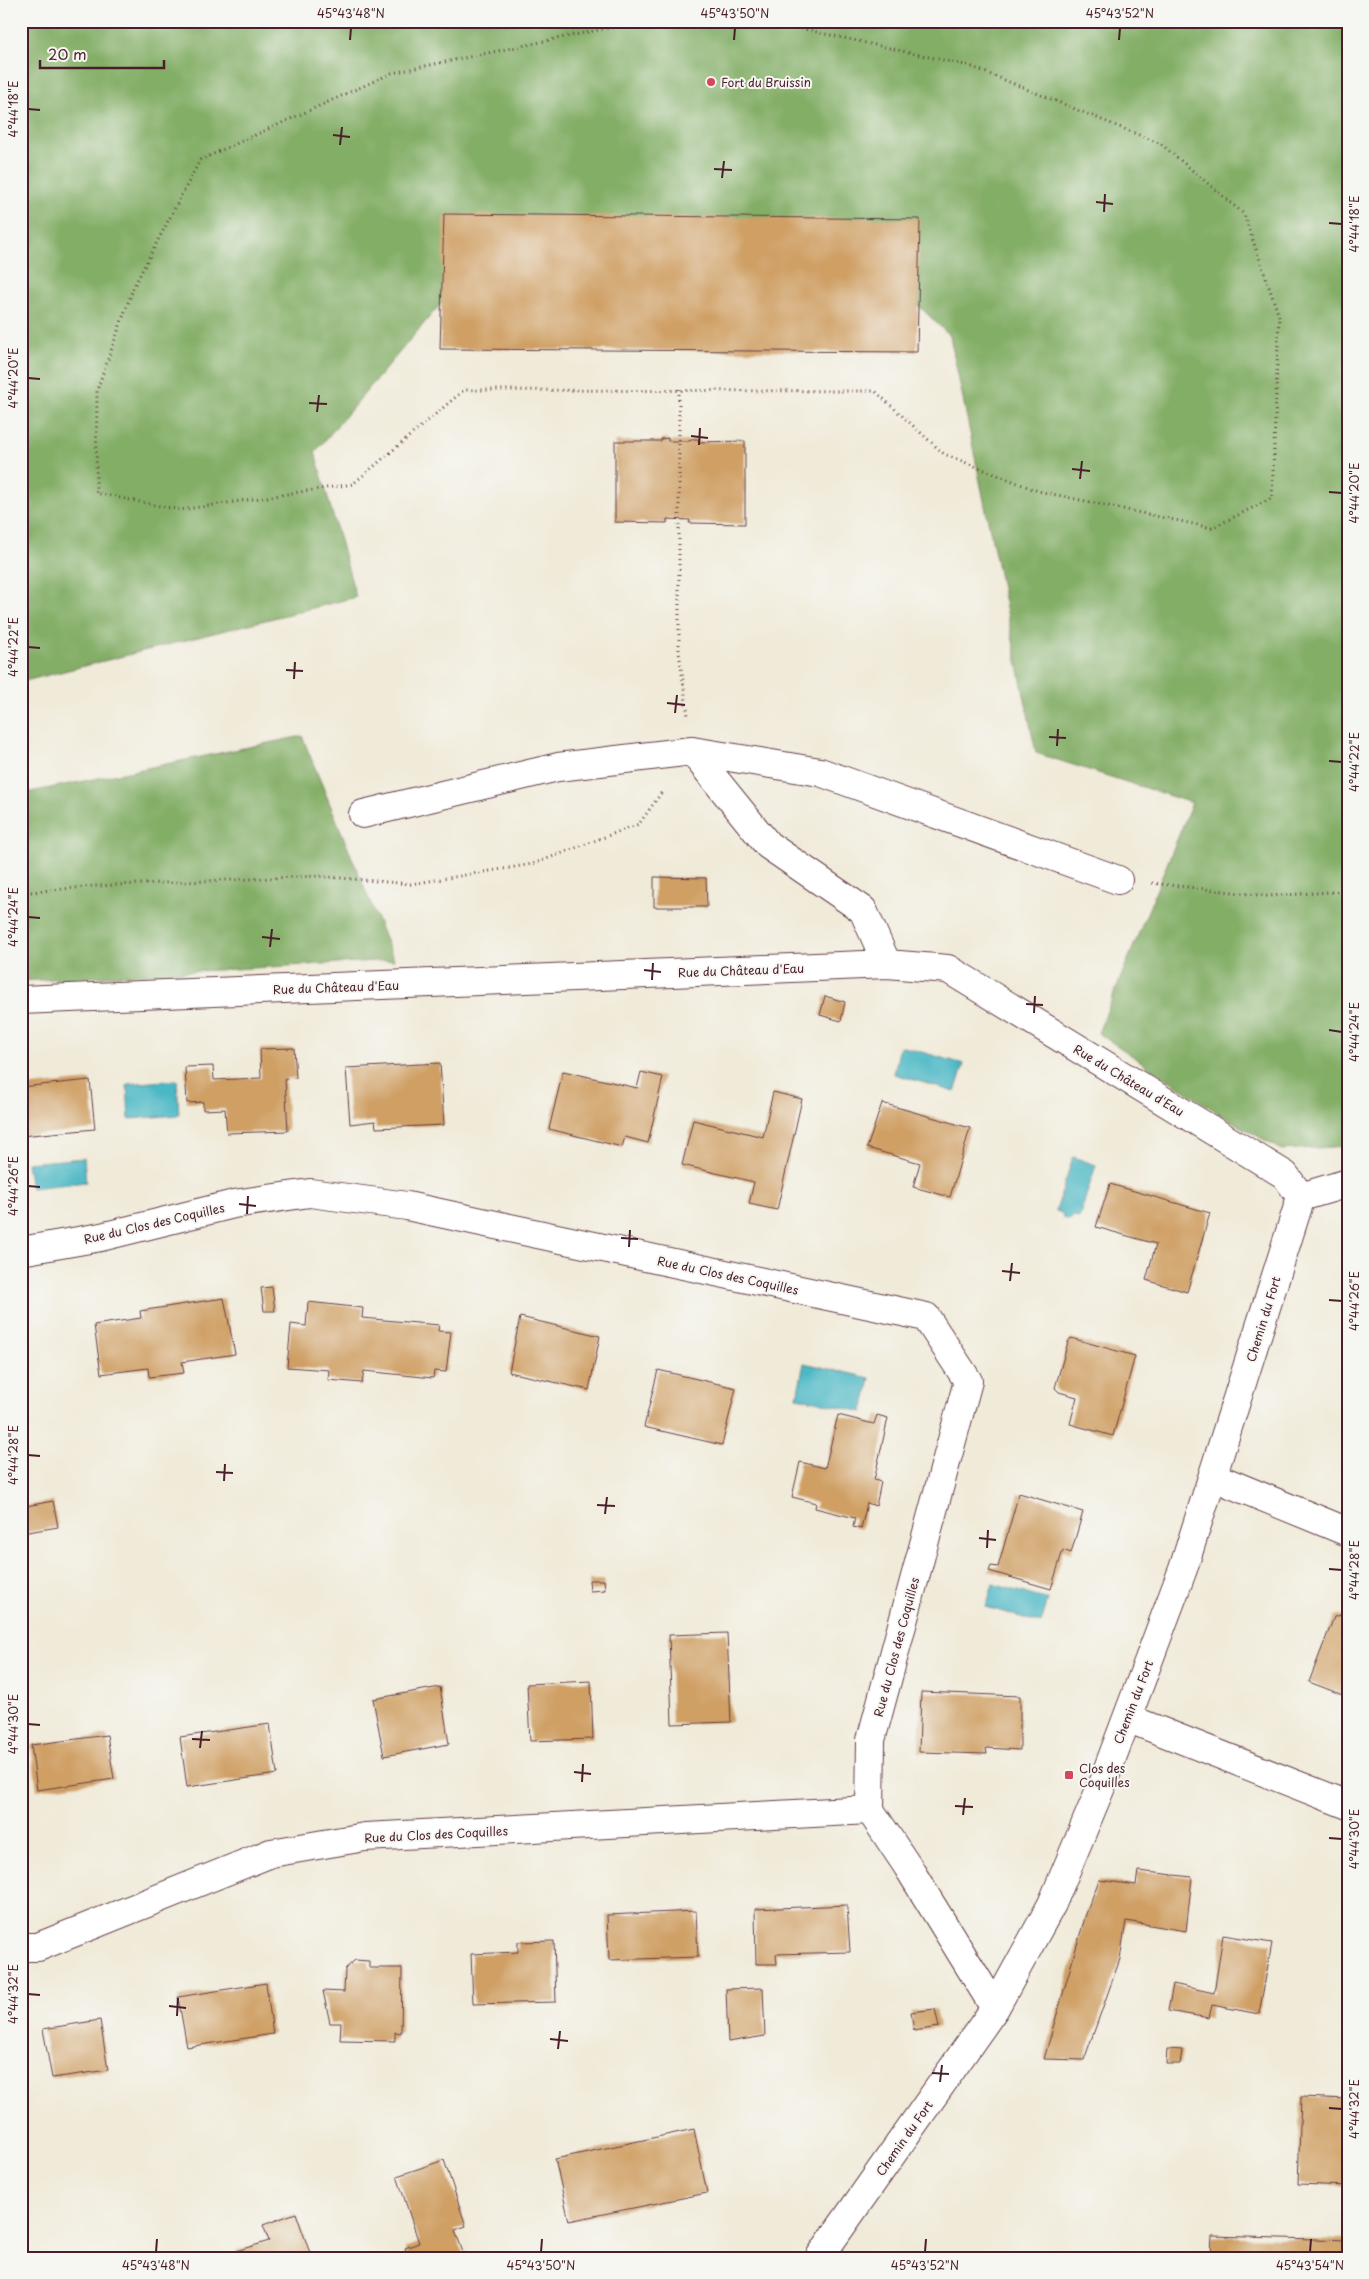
<svg xmlns="http://www.w3.org/2000/svg" width="1369" height="2279" font-family="'Playpen Sans',sans-serif">
	<rect width="100%" height="100%" fill="#f6f6f2"/>
	<filter id="ink" filterUnits="userSpaceOnUse"><feTurbulence type="fractalNoise" baseFrequency=".02" numOctaves="2"/><feDisplacementMap in="SourceGraphic" scale="10" xChannelSelector="R" yChannelSelector="G"/><feConvolveMatrix kernelMatrix="1 2 1 2 8 2 1 2 1" color-interpolation-filters="sRGB"/></filter>
	<filter id="wash" filterUnits="userSpaceOnUse"><feTurbulence type="fractalNoise" baseFrequency=".0096" numOctaves="4" result="noise"/><feDisplacementMap in="SourceGraphic" scale="20" xChannelSelector="R" yChannelSelector="G"/><feGaussianBlur stdDeviation="1.12" result="paint"/><feColorMatrix in="noise" values="0 0 0 0 0 0 0 0 0 0 0 0 0 0 0 0 0 1.4 0 .05"/><feComposite in="paint" operator="in"/></filter>
	<g filter="url(#wash)">
		<rect width="100%" height="100%" fill="#f0ead8"/>
		<path fill="#83ae66" stroke="#666648" d="M21,21h1327v1125l-66,4 -56,-32 -128,-85 94,-230 -156,-50 -86,-417 -96,-93 -389,32 -150,177 41,145 -335,85z
			M302,736l92,224 -373,21v-187z"/>
		<path fill="#4bb8c5" stroke="#4a6c78" d="M900,1046l64,18 -9,28 -61,-18z
			M177,1080l2,35 -50,4 -2,-35z
			M1073,1157l23,8 -17,53 -5,-2 -5,4 -6,-2 -1,-5 -6,-2z
			M84,1158l2,24 -55,6 -4,-25z
			M804,1363l66,15 -7,34 -66,-15z
			M993,1584l55,16 -7,23 -55,-16z"/>
		<g id="blocks">
			<path fill="#cf9f64" d="M444,214l476,5 -3,133 -477,-3z
				M668,438v3h22l1,-2h7l1,3 46,-1v83l-56,-1 1,-3 -23,-1v4l-52,-1v-81h46v-2z
				M654,877l52,1 1,29h-53z
				M825,996l20,6 -4,19 -21,-6z
				M294,1048l2,30 -11,1 3,52 -61,2 -2,-24 -22,1v-8l-16,1 -2,-36 28,-1 1,14 47,-2 -1,-29z
				M440,1063l4,62 -68,3 -1,-7 -25,3 -4,-56z
				M563,1071l74,17 4,-16 22,5 -15,66 -23,-6 -3,10 -73,-18z
				M90,1080l5,49 -74,7v-49z
				M773,1092l29,7 -25,111 -28,-6 5,-22 -72,-17 11,-45 70,17z
				M882,1103l88,25 -20,69 -37,-10 7,-24 -53,-15z
				M1110,1184l100,29 -23,79 -41,-12 10,-36 -60,-17z
				M272,1287l3,24h-11l-3,-23z
				M224,1298l11,56 -53,8 2,11 -35,4 -1,-9 -47,6 -7,-49 47,-7 -1,-7z
				M308,1302l55,6 -1,10 77,7 -1,6 13,1 -5,40 -12,-1 -1,7 -69,-7 -2,12 -34,-3 1,-10 -42,-3 4,-43 15,2z
				M520,1317l80,19 -11,54 -80,-18z
				M1071,1338l64,18 -22,80 -43,-12 7,-27 -18,-5 -4,-4 13,-46z
				M658,1370l78,18 -14,57 -78,-18z
				M838,1415l36,9 3,-9 11,3 -14,62 7,2 -5,24 -9,-3 -6,26 -8,-2 2,-9 -40,-10 1,-5 -24,-6 8,-35 25,6z
				M1019,1493l64,19 -12,41 -8,-3 -12,39 -62,-18 2,-5 7,1z
				M53,1501l5,26 -36,6 -1,-26z
				M589,1580h15l1,10 -15,1z
				M1341,1615l7,2v80l-39,-15 25,-65z
				M727,1633l4,89 -59,2 -3,-89z
				M591,1681l2,58 -63,2 -3,-57z
				M440,1687l9,57 -65,12 -11,-57z
				M921,1692l99,4v54l-34,-2 1,6 -68,-2z
				M270,1724l7,50 -90,13 -7,-50z
				M107,1735l7,44 -77,11 -6,-45z
				M1138,1871l54,6 -6,54 -60,-10 -6,38 -36,101 -40,-1 42,-145 13,-34 37,5z
				M847,1905l3,47 -74,2 1,10h-21l-1,-55z
				M696,1911l2,46 -89,3 -2,-45z
				M1223,1935l49,8 -13,71 -47,-9 -3,13 -41,-7 5,-27 41,9z
				M554,1941l2,61 -83,2 -2,-50 47,-2v-10z
				M355,1960l14,1v7h33l-1,65 -6,-1v9l-55,-1 1,-17h-11l-7,-32 21,1 1,-23z
				M266,1983l7,51 -86,13 -9,-50z
				M763,1988l2,48 -37,6 -2,-53z
				M935,2009l4,18 -25,4 -3,-19z
				M100,2020l8,50 -56,8 -9,-49z
				M1167,2049l15,1 -2,14h-14z
				M1301,2097l47,2v87l-50,-2z
				M694,2129l13,64 -138,28 -14,-62z
				M444,2160l22,66 -11,4 10,28h-57l-3,-10 14,-5 -22,-67z
				M296,2213l15,43 -73,2 -2,-7 33,-10 -6,-16z
				M1212,2236l136,4v18l-137,-1z"/>
		</g>
	</g>
	<g filter="url(#ink)">
		<use href="#blocks" fill-opacity="0" stroke="#633d45" stroke-width="1"/>
		<g fill="none" stroke-linecap="round" stroke-linejoin="round">
			<defs>
				<path id="minor" d="M692,751l76,94 95,65 24,54
					M363,814l195,-47 134,-16 128,21 298,108
					M21,1000l866,-36 61,5 337,206 16,22
					M1301,1197l47,-14
					M21,1251l80,-14 133,-33 76,-11 97,13 519,111 42,64 -97,359 -1,70 38,57 87,141
					M1214,1477l134,55
					M1127,1718l221,87
					M21,1947h17l233,-94 94,-16 505,-27
					M819,2258l176,-250 57,-104 49,-117 82,-218 118,-372"/>
			</defs>
			<use href="#minor" stroke="#633d45" stroke-width="30"/>
			<path stroke="#633d45" stroke-width="3" stroke-dasharray="1 4" stroke-linecap="butt" d="M627,24l-235,49 -192,87 -66,126 -37,104 -1,103 84,17 173,-26 111,-94 411,1 69,63 94,37 174,37 60,-30 7,-182 -35,-102 -83,-70 -191,-78 -176,-39
				M679,389v263l9,64
				M1152,883l115,13 81,-5
				M21,893l73,-7 223,-10 94,8 122,-20 106,-40 23,-32"/>
			<use href="#minor" stroke="#fff" stroke-width="28"/>
		</g>
	</g>
	<path fill="none" stroke="#4a1f2b" stroke-width="2" d="M350,40l1,-12M734,40l1,-12M1119,40l1,-12M28,109l12,1M333,135l17,2M340,145l2,-18M714,169l18,1M722,178l2,-17M1096,202l17,2M1104,212l1,-18M1329,223l13,1M28,378l12,1M309,403l18,1M317,412l2,-17M691,436l17,2M699,445l1,-17M1072,469l18,2M1080,479l2,-18M1329,492l13,1M28,647l12,1M286,670l17,1M294,679l1,-17M667,703l18,2M675,713l2,-18M1049,737l17,1M1057,746l1,-17M1329,761l13,1M28,917l12,1M262,937l18,2M270,947l2,-18M644,970l17,2M652,980l1,-17M1026,1004l17,1M1034,1013l1,-17M1329,1030l13,2M28,1186l12,1M239,1204l17,2M247,1214l1,-18M621,1238l17,1M629,1247l1,-17M1002,1271l18,2M1010,1281l2,-18M1329,1300l13,1M28,1455l12,1M216,1472l17,1M224,1481l1,-17M597,1505l18,1M605,1514l2,-17M979,1538l17,2M987,1548l1,-18M1329,1569l13,1M28,1724l12,1M192,1739l18,1M200,1748l2,-17M574,1772l17,2M582,1782l1,-18M955,1806l18,1M963,1815l2,-17M1329,1838l13,1M28,1994l12,1M169,2006l17,2M177,2016l1,-18M550,2039l18,2M558,2049l2,-18M932,2073l17,1M940,2082l2,-17M1329,2108l13,1M156,2252l1,-13M541,2252l1,-13M925,2252l1,-13M1310,2252l1,-13"/>
	<g fill="#d1495b" stroke="#f6f6f2" stroke-width="2">
		<circle cx="711" cy="82" r="5"/>
		<rect x="1064" y="1770" width="10" height="10" rx="2.5"/>
	</g>
	<g text-anchor="middle" dominant-baseline="central" stroke-width="4" stroke-linejoin="round" paint-order="stroke">
		<g font-size="12" fill="#4a1f2b" stroke="#f6f6f2" text-anchor="start">
			<text x="721" y="82">Fort du Bruissin</text>
			<text x="1079" y="1768">Clos des<tspan x="1079" dy="14">Coquilles</tspan></text>
		</g>
		<g font-size="12" fill="#4a1f2b" stroke="#f6f6f2">
			<text transform="translate(741 970) rotate(-2)">Rue du Château d'Eau</text>
			<text transform="translate(336 987) rotate(-2)">Rue du Château d'Eau</text>
			<text transform="translate(1129 1080) rotate(31)">Rue du Château d'Eau</text>
			<text transform="translate(154 1223) rotate(-13)">Rue du Clos des Coquilles</text>
			<text transform="translate(728 1275) rotate(12)">Rue du Clos des Coquilles</text>
			<text transform="translate(1263 1319) rotate(-73)">Chemin du Fort</text>
			<text transform="translate(896 1647) rotate(-75)">Rue du Clos des Coquilles</text>
			<text transform="translate(1133 1702) rotate(-69)">Chemin du Fort</text>
			<text transform="translate(436 1834) rotate(-3)">Rue du Clos des Coquilles</text>
			<text transform="translate(904 2138) rotate(-55)">Chemin du Fort</text>
		</g>
	</g>
	<rect width="1369" height="2279" fill="none" stroke="#f6f6f2" stroke-width="55"/>
	<path d="M40 60v8h124v-8" fill="none" stroke="#4a1f2b" stroke-width="2.5"/>
	<text x="48" y="60" font-size="15" fill="#4a1f2b" stroke="#f6f6f2" stroke-width="4" paint-order="stroke">20 m</text>
	<rect x="28" y="28" width="1314" height="2224" fill="none" stroke="#4a1f2b" stroke-width="2"/>
	<g font-size="12" text-anchor="middle" fill="#4a1f2b">
		<text x="351" y="18">45°43'48"N</text>
		<text x="735" y="18">45°43'50"N</text>
		<text x="1120" y="18">45°43'52"N</text>
		<text transform="translate(14 109) rotate(-90)" y="4">4°44'18"E</text>
		<text transform="translate(1355 224) rotate(-90)" y="4">4°44'18"E</text>
		<text transform="translate(14 378) rotate(-90)" y="4">4°44'20"E</text>
		<text transform="translate(1355 493) rotate(-90)" y="4">4°44'20"E</text>
		<text transform="translate(14 647) rotate(-90)" y="4">4°44'22"E</text>
		<text transform="translate(1355 762) rotate(-90)" y="4">4°44'22"E</text>
		<text transform="translate(14 917) rotate(-90)" y="4">4°44'24"E</text>
		<text transform="translate(1355 1032) rotate(-90)" y="4">4°44'24"E</text>
		<text transform="translate(14 1186) rotate(-90)" y="4">4°44'26"E</text>
		<text transform="translate(1355 1301) rotate(-90)" y="4">4°44'26"E</text>
		<text transform="translate(14 1455) rotate(-90)" y="4">4°44'28"E</text>
		<text transform="translate(1355 1570) rotate(-90)" y="4">4°44'28"E</text>
		<text transform="translate(14 1724) rotate(-90)" y="4">4°44'30"E</text>
		<text transform="translate(1355 1839) rotate(-90)" y="4">4°44'30"E</text>
		<text transform="translate(14 1994) rotate(-90)" y="4">4°44'32"E</text>
		<text transform="translate(1355 2109) rotate(-90)" y="4">4°44'32"E</text>
		<text x="156" y="2270">45°43'48"N</text>
		<text x="541" y="2270">45°43'50"N</text>
		<text x="925" y="2270">45°43'52"N</text>
		<text x="1310" y="2270">45°43'54"N</text>
	</g>
</svg>
